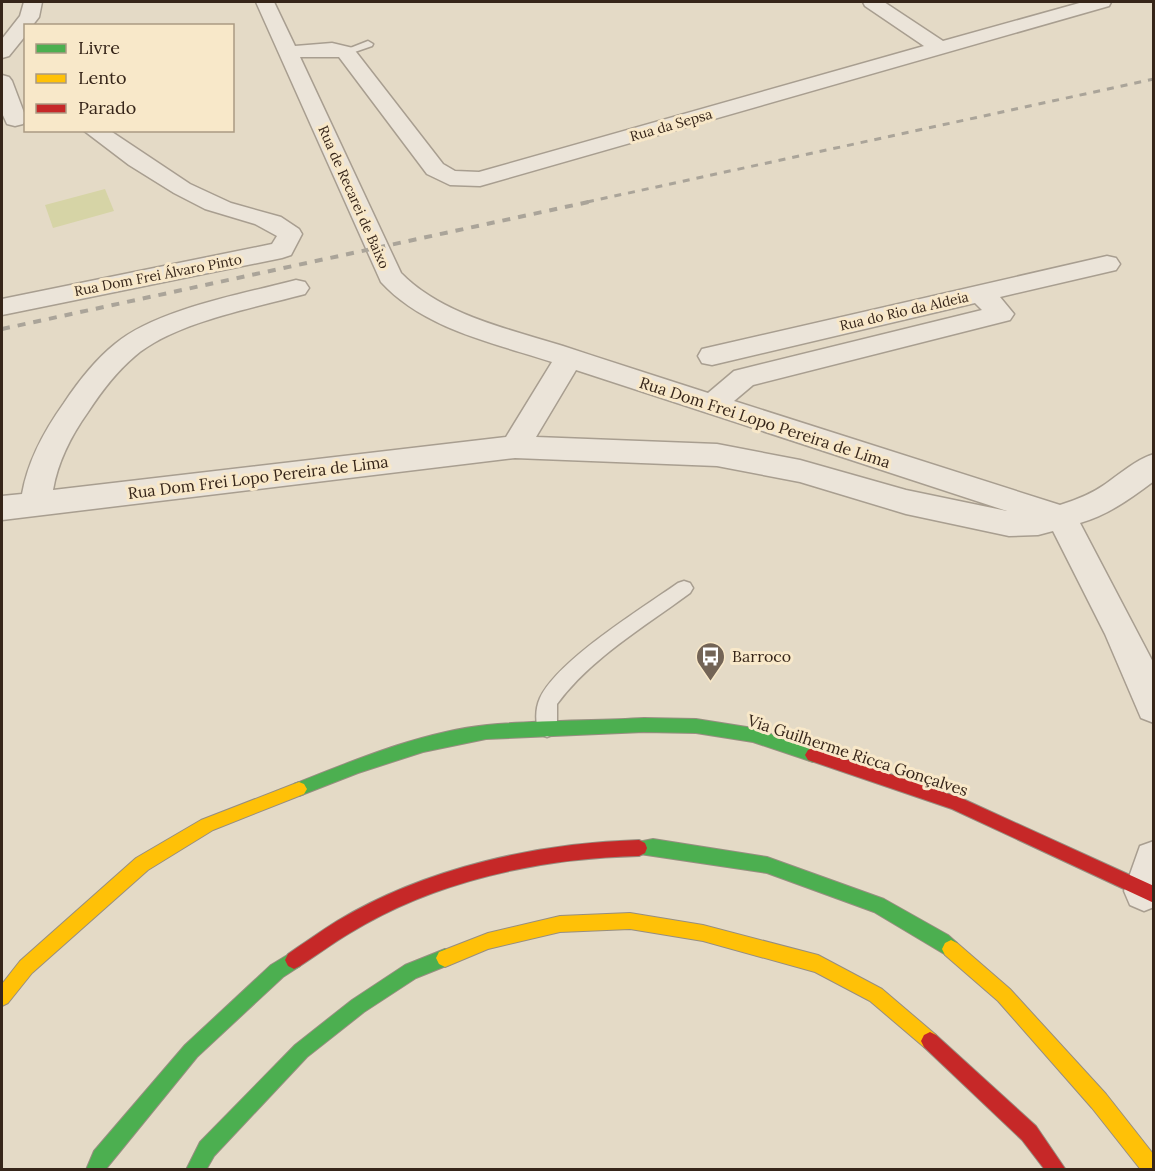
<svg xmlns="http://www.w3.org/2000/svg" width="1155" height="1171" font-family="Lora,serif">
	<rect width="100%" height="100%" fill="#e4dac6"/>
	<path fill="#d6d4a6" d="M105,189l9,22 -61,17 -8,-23z"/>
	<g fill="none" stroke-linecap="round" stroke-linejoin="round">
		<defs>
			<path id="lane" d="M368,41l5,3 -1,2 -26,9 -6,-3z
				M684,581l6,2 3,5 -3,5c-46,34 -99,65 -133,111v24l-3,6 -7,3 -7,-3c-5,-10 -5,-25 0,-36 18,-38 101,-89 138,-115z"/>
			<path id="street" d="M24,2h18l-3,15 -7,9h-6v9l-17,21 -7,2v-19l18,-23z
				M256,2h18l21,44 37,-3 21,5 90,116 12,7 24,1 445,-126 -59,-40 -2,-4h21l59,39 140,-39h28l-2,4 -629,180 -30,-1 -23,-11 -88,-117h-39l101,216c41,42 108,56 162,73 48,16 96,31 145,47l26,-22 248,-61 -7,-7 -263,62 -10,-2 -4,-7 4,-7 405,-93 9,2 4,6 -4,6 -116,27 14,17 -4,6 -257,65 -19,16 326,104c16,-5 31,-11 44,-20 16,-11 31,-25 50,-31v27c-24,18 -46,34 -74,42l74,141v59l-13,-5 -36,-84 -52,-103 -15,4 -29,1 -103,-22 -106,-32 -83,-16 -202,-8 -513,62v-24l20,-2c6,-34 22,-63 42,-91 14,-21 31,-43 51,-59 42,-35 128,-50 181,-64l9,2 4,6 -4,6c-51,14 -130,28 -170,62 -19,16 -34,36 -47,56 -17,24 -30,49 -35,78l453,-53 46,-75c-58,-19 -128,-33 -171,-80zM576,370l431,141 -101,-21 -106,-30 -83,-16 -181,-7z
				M2,75l7,2 3,4 14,37 -3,6 -8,2 -8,-2 -5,-11z
				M83,130h26l81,54 41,19 50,14 18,12 3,5 -11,21 -9,3 -280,57v-16l270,-55 5,-8 -22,-12 -50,-15 -31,-16 -45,-28z
				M1154,841v66l-10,4 -14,-6 -6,-14 16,-45z"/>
			<path id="fast" d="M644,718l52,1 57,9 65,22 3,5 -3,5 -5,2 -60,-20 -57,-9 -52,-1 -158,7 -63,13 -65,21 -59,23 -5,-2 -3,-5 3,-5c61,-24 127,-52 193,-59 52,-5 105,-4 157,-7z
				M653,839l114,18 117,42 64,36 9,8 3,6 -3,6 -6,3 -77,-46 -107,-39 -134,-20 -2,-5 2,-5z
				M445,949l6,3 3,6 -3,6 -35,14 -52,34 -57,45 -93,99 -8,14h-20l14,-28 95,-97 57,-45 53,-35z
				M294,951l6,3 3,6 -3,6 -17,11 -86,80 -92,113h-19l8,-19 91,-106 86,-80z"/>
			<path id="slow" d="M299,782l5,2 3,5 -3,5 -91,36 -65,40 -116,103 -24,30 -6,3v-22l18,-23 116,-103 65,-38z
				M630,913l73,12 115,30 64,34 54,46 3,6 -3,6 -6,3 -6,-3 -54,-46 -55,-29 -112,-31 -73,-12 -70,3 -72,17 -43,18 -6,-3 -3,-6 3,-6 49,-19 72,-17z
				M951,940l6,3 53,46 96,105 48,61v15h-13l-49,-62 -94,-107 -53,-46 -3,-6 3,-6z"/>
			<path id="jam" d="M813,748l148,50 193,88v17l-202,-94 -144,-49 -3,-5 3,-5z
				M639,840l6,3 2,5 -2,5 -6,3c-98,2 -205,25 -289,77 -17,10 -33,22 -50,33l-6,3 -6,-3 -3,-6 3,-6c16,-11 33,-23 49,-33 88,-53 200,-78 302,-81z
				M930,1032l6,3 100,91 30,44h-21l-23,-30 -98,-93 -3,-6 3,-6z"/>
		</defs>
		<use href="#lane" stroke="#a89e90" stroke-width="3"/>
		<use href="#street" stroke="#a89e90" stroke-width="3"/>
		<use href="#fast" stroke="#978e80" stroke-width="2"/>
		<use href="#slow" stroke="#978e80" stroke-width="2"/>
		<use href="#jam" stroke="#978e80" stroke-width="2"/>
		<use href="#lane" fill="#ebe4d9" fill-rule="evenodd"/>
		<use href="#street" fill="#ebe4d9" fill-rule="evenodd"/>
		<use href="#fast" fill="#4caf50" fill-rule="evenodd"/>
		<use href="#slow" fill="#ffc107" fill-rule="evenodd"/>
		<use href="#jam" fill="#c62828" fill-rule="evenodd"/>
		<path stroke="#aaa499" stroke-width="3" stroke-dasharray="7 7" stroke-linecap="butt" d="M587,202l567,-123"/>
		<path stroke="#aaa499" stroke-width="4" stroke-dasharray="8 8" stroke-linecap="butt" d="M2,329l591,-128"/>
	</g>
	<defs>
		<symbol id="bus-pin" viewBox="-11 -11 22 30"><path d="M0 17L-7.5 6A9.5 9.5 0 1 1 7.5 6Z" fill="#736456" stroke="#f8e8c9"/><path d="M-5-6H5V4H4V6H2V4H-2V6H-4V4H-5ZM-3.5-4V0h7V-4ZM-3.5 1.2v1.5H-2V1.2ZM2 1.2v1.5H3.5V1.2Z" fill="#fff"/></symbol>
	</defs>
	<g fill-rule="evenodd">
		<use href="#bus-pin" x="694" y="640" width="33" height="45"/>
	</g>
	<g text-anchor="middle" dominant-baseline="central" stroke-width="6" stroke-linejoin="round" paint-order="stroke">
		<g font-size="14" fill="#362519" stroke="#f8e8c9">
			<text transform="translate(671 125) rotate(-16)">Rua da Sepsa</text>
			<text transform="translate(354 197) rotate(66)">Rua de Recarei de Baixo</text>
			<text transform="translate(158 275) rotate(-11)">Rua Dom Frei Álvaro Pinto</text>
			<text transform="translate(904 311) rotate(-13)">Rua do Rio da Aldeia</text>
		</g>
		<g font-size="16" fill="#362519" stroke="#f8e8c9">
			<text transform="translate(765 422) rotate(18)">Rua Dom Frei Lopo Pereira de Lima</text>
			<text transform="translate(258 477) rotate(-7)">Rua Dom Frei Lopo Pereira de Lima</text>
			<text transform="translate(858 755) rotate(18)">Via Guilherme Ricca Gonçalves</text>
		</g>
		<g font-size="16" fill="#362519" stroke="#f8e8c9" text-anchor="start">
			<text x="732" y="656">Barroco</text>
		</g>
	</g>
	<rect width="1155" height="1171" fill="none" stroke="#362519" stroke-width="6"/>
	<rect x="24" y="24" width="210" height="108" fill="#f8e8c9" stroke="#aa9a83" stroke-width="1.5"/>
	<rect x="36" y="44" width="30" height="9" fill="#4caf50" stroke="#aa9a83" stroke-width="1.5"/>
	<text x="78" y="54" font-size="18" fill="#362519">Livre</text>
	<rect x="36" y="74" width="30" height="9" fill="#ffc107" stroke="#aa9a83" stroke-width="1.5"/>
	<text x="78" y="84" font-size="18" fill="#362519">Lento</text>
	<rect x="36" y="104" width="30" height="9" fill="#c62828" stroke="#aa9a83" stroke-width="1.5"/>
	<text x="78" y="114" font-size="18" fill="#362519">Parado</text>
</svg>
